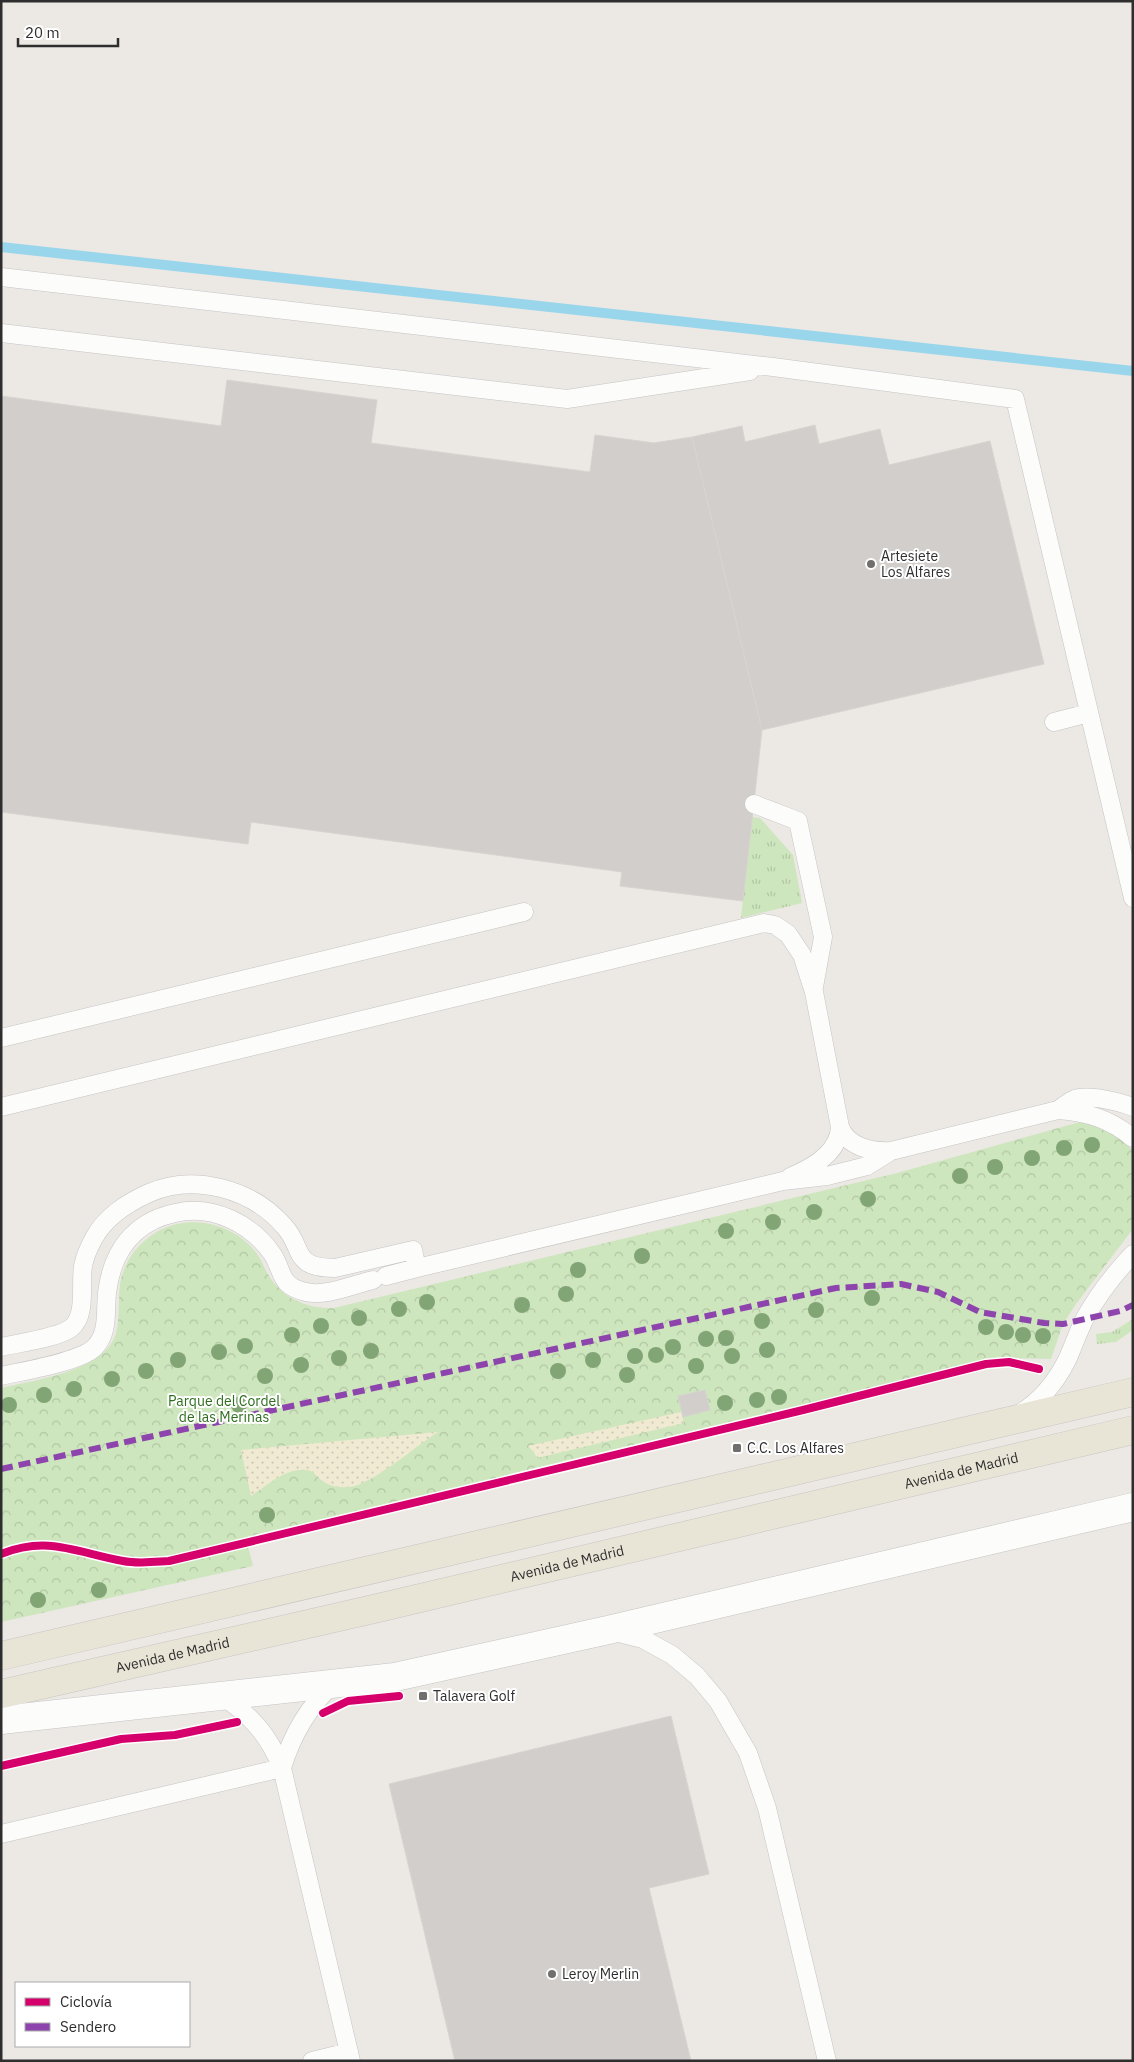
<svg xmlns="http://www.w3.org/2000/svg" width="1134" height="2062" font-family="'IBM Plex Sans',sans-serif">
	<defs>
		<pattern id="grass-tufts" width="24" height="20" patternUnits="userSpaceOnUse" patternTransform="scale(1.25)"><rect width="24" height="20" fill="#cee6be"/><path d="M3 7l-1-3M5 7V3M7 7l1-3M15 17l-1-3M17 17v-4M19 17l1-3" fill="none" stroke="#b1c6a4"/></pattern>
		<pattern id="forest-crowns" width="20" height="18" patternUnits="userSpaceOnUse" patternTransform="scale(1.25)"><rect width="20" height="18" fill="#cee6be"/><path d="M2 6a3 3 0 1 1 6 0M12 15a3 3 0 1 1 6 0" fill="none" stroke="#b1c6a4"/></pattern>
		<pattern id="sand-dots" width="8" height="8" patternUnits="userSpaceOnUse" patternTransform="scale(1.25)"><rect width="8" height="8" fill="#f0ead3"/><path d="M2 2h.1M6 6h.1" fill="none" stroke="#cec9b5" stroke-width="1.8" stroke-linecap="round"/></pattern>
	</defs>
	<rect width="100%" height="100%" fill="#ece8e4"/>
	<path fill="url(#grass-tufts)" d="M752,817l8,1 33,37 9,48 -61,15z
		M1133,1319v11l-17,12 -19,2 -1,-10 16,-2z"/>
	<path fill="url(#forest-crowns)" d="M1080,1122c19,1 41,13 53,29v78l-57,75 -13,20 -12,35 -54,-1 -186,47 -565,133 7,28 -252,56v-234c33,-8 105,-17 115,-55 4,-16 2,-32 4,-49 4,-22 16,-39 35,-51 31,-20 76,-11 99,17 7,8 10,18 15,26 14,23 40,33 65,32l563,-135z"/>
	<path fill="url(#sand-dots)" d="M681,1412l3,11 -147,35 -4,-7 -5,-5z
		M438,1432c-25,16 -53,42 -80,53 -12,4 -27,3 -37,-5 -5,-4 -8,-10 -15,-10 -21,-2 -39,16 -55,26l-10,-46z"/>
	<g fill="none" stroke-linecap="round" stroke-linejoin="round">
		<path stroke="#99d6ec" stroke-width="10" d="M1,247l1132,124"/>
	</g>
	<path fill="#d1cecb" stroke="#d7d4d0" d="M227,380l150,20 -6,43 219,29 5,-37 59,8 38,-6 70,293 -19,171 -123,-15 2,-14 -371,-50 -3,22 -247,-32v-416l220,30z
		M815,425l4,19 61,-15 9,36 101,-24 54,223 -282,66 -70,-293 50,-11 3,16z
		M705,1390l5,20 -27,7 -5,-21z
		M671,1716l38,158 -60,14 42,173h-236l-66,-277z"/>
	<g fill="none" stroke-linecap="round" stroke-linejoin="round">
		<defs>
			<path id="service" d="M1,277l772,90 242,32 118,499
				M1,333l566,66 183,-28
				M1054,722l35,-9
				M754,804l44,17 25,116 -9,50
				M1,1038l523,-126
				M1,1107l763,-184 11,2 13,9 14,21 12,37 26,135c8,20 31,25 51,24l167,-41c29,2 52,9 75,28
				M1058,1110c5,-3 11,-9 17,-11 13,-5 45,3 58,8
				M790,1177c22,-9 49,-25 50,-50
				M386,1276l31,-8
				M1,1347c17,-4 57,-9 70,-19 16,-12 9,-44 12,-62 2,-10 6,-19 11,-28 12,-22 33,-35 55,-45 45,-20 103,-4 135,33 21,23 7,42 51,42l78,-18 4,18 366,-87 44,-5 40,-10 24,-15
				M1,1376c21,-5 80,-14 94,-29 14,-15 10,-35 12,-54 5,-41 26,-71 68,-80 38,-9 77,11 98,42 11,18 6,31 33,37 19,5 49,-8 67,-12
				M1019,1414c20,-12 37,-32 48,-54 6,-13 11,-28 18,-42 13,-23 29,-44 48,-64
				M615,1632l28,7 29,16 25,21 21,25 30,52 19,55 60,253
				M222,1696c29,19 47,40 60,72l69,293
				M282,1768c10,-33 25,-60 51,-84
				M1,1834l281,-66
				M312,2061l37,-9"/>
			<path id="secondary" d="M1,1720l394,-43 213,-47 525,-123"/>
			<g id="primary">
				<path d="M1,1656l1132,-264"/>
				<path id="s1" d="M1,1694l377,-86 755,-178"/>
			</g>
		</defs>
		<use href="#service" stroke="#c5c4c5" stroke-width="19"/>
		<use href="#secondary" stroke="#c5c4c5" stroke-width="29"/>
		<use href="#primary" stroke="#c6c5c4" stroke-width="29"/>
		<use href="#service" stroke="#fcfcfb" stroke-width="18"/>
		<use href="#secondary" stroke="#fcfcfb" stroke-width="28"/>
		<use href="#primary" stroke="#e8e4d6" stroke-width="28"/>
		<path stroke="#8e44ad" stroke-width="6" stroke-dasharray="12 6" stroke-linecap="butt" d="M1,1469l835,-181 65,-4 37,8 42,20 64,11 19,1 57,-13 13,-6"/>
		<defs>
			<path id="cycleway" d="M1,1554c48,-19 76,-1 122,7 15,3 30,1 46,0l634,-151 183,-46 23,-2 30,7
				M323,1713l25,-12 51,-5
				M1,1766l120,-27 54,-4 62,-13"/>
		</defs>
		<use href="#cycleway" stroke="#fff" stroke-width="11"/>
		<use href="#cycleway" stroke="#d6006c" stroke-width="8"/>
	</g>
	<g fill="#82a575">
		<circle cx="1092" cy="1145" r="8"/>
		<circle cx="1064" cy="1148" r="8"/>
		<circle cx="1032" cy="1158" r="8"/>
		<circle cx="995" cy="1167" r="8"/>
		<circle cx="960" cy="1176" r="8"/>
		<circle cx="868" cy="1199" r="8"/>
		<circle cx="814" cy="1212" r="8"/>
		<circle cx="773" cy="1222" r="8"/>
		<circle cx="726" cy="1231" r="8"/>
		<circle cx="642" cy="1256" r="8"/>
		<circle cx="578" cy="1270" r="8"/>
		<circle cx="566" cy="1294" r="8"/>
		<circle cx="872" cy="1298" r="8"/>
		<circle cx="427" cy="1302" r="8"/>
		<circle cx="522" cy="1305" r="8"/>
		<circle cx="399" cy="1309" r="8"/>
		<circle cx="816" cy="1310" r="8"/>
		<circle cx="359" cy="1318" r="8"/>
		<circle cx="762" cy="1321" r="8"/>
		<circle cx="321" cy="1326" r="8"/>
		<circle cx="986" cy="1327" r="8"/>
		<circle cx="1006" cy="1332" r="8"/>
		<circle cx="292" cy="1335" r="8"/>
		<circle cx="1023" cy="1335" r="8"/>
		<circle cx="1043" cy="1336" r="8"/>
		<circle cx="726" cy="1338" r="8"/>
		<circle cx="706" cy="1339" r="8"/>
		<circle cx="245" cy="1346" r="8"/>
		<circle cx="673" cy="1347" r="8"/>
		<circle cx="767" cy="1350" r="8"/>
		<circle cx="371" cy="1351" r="8"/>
		<circle cx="219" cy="1352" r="8"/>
		<circle cx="656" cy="1355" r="8"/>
		<circle cx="635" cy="1356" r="8"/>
		<circle cx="732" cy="1356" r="8"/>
		<circle cx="339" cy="1358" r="8"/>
		<circle cx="178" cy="1360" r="8"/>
		<circle cx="593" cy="1360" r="8"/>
		<circle cx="301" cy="1365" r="8"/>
		<circle cx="696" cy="1366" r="8"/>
		<circle cx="146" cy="1371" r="8"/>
		<circle cx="558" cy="1371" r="8"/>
		<circle cx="627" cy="1375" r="8"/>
		<circle cx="265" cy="1376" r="8"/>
		<circle cx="112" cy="1379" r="8"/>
		<circle cx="74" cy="1389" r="8"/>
		<circle cx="44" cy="1395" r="8"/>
		<circle cx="779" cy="1397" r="8"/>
		<circle cx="757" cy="1400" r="8"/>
		<circle cx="725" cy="1403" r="8"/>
		<circle cx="9" cy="1405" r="8"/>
		<circle cx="239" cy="1405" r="8"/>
		<circle cx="267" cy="1515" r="8"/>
		<circle cx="99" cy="1590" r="8"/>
		<circle cx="38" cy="1600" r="8"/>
	</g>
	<g fill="#706f6e" stroke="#fff" stroke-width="2">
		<circle cx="871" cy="564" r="5"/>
		<rect x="732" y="1443" width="10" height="10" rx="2.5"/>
		<rect x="418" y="1691" width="10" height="10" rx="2.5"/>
		<circle cx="552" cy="1974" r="5"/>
	</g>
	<g text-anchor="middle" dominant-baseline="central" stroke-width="4" stroke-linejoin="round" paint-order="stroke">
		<g font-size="14" fill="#2e2e2e" stroke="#fff" text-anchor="start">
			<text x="881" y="556">Artesiete<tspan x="881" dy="16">Los Alfares</tspan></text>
			<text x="747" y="1448">C.C. Los Alfares</text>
			<text x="433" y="1696">Talavera Golf</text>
			<text x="562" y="1974">Leroy Merlin</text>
		</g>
		<g font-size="14" fill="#2c6e1b" stroke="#fff">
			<text x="224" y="1401">Parque del Cordel<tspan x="224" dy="16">de las Merinas</tspan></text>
		</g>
		<g font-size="14" fill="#2e2e2e" stroke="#fff">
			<text stroke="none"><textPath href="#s1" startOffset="986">Avenida de Madrid</textPath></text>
			<text stroke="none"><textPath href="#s1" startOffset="581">Avenida de Madrid</textPath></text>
			<text stroke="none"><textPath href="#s1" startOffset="176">Avenida de Madrid</textPath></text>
		</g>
	</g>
	<rect width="1134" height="2062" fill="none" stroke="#2e2e2e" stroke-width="5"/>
	<rect x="15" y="1982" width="175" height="65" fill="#ffffff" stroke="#ababab"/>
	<rect x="25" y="1998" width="25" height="8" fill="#d6006c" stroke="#ababab"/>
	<text x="60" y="2007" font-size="15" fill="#2e2e2e">Ciclovía</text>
	<rect x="25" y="2023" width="25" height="8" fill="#8e44ad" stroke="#ababab"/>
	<text x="60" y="2032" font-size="15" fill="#2e2e2e">Sendero</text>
	<path d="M18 38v8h100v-8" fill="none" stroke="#2e2e2e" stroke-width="2.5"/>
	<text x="25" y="38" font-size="15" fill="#2e2e2e" stroke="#ffffff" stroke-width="4" paint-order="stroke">20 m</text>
</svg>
